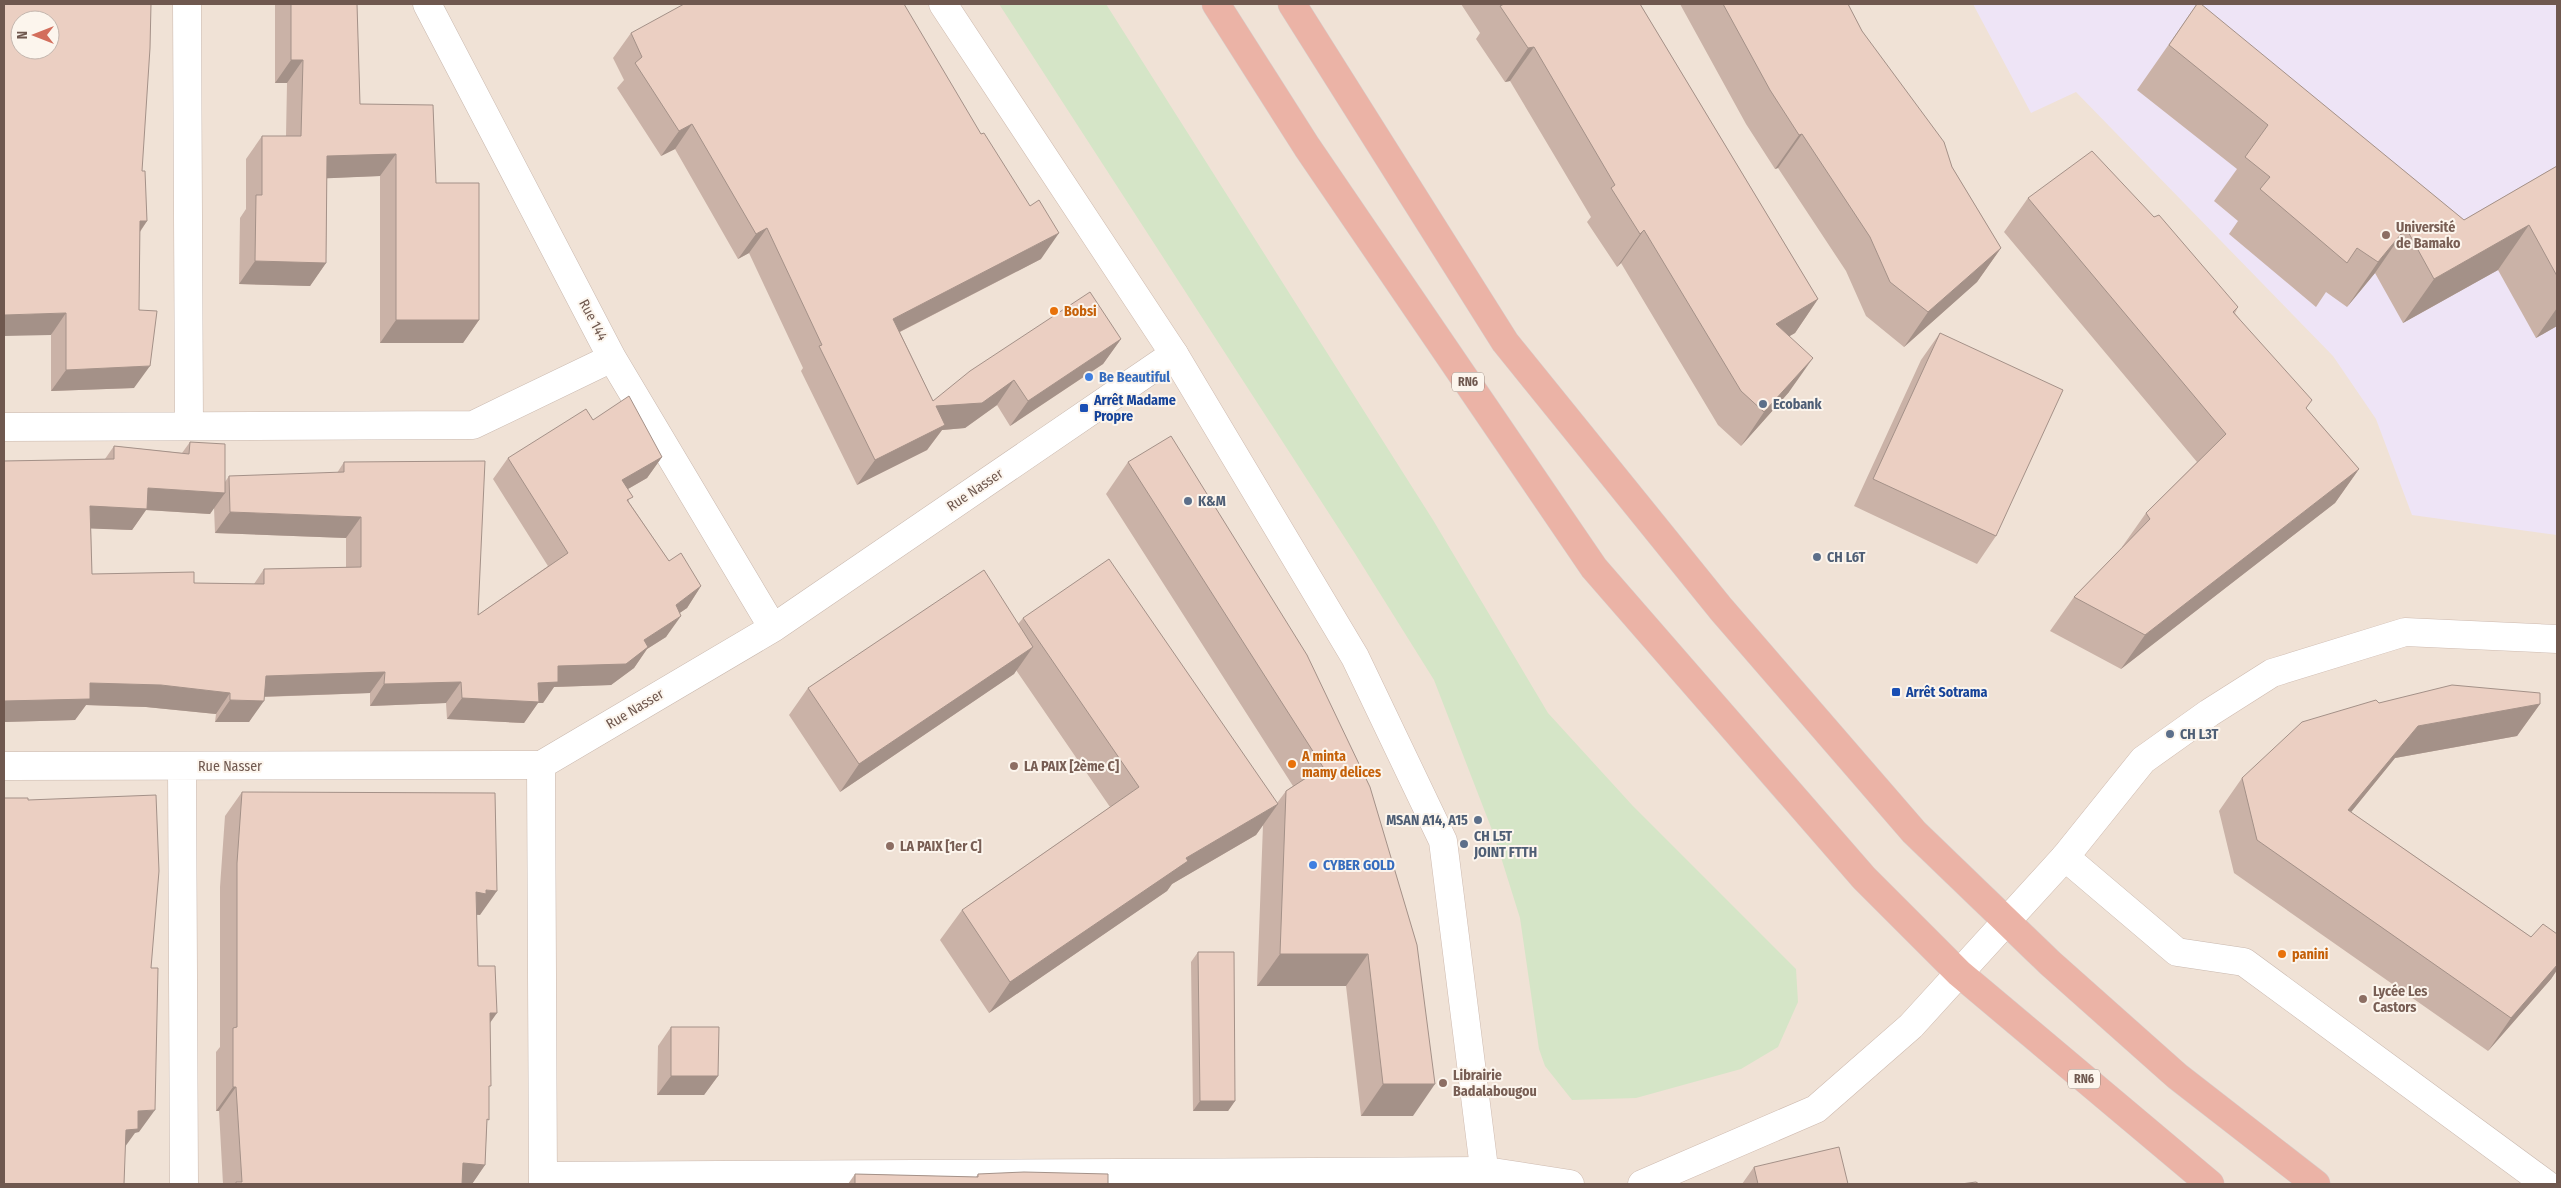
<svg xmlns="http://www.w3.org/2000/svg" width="2561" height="1188" font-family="'Fira Sans Condensed',sans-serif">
	<rect width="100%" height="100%" fill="#f9f1e7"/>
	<path fill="#f0e2d6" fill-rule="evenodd" d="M4,4h2553v1180h-2553zM20,20h30v30h-30z"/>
	<path fill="#eee4f6" d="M1973,4h584v531l-145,-20 -36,-96 -43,-63 -257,-264 -45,21z"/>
	<path fill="#d5e5c7" d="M999,4h107l327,516 115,193 84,92 164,164 2,33 -20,45 -37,22 -105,29 -64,2 -27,-34 -6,-17 -19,-131 -26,-83 -60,-155 -80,-128z"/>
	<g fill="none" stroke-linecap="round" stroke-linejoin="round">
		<defs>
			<path id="street" d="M187,4l2,421
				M427,4l185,354 161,270
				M4,427l469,-2 139,-67
				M541,765l2,419
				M4,766l537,-1 232,-137 401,-274
				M182,766l2,418
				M2065,857l112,95 67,10 302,222
				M543,1176l943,-5"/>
			<path id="secondary" d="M943,4l231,350 181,303 88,184 43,343
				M1486,1171l84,13
				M1642,1184l174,-75 95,-83 154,-169 78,-97 66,-47 63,-40 133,-41 152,7"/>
			<path id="highway" d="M1216,4l91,143 287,421 270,310 95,95 251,211
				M1292,4l213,338 216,267 193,223 136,131 127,113 139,108"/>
		</defs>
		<use href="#street" stroke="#c9b8ae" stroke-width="29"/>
		<use href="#secondary" stroke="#cebaaf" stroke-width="29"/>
		<use href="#highway" stroke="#d7d0ce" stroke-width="29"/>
		<use href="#street" stroke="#fff" stroke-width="28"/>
		<use href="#secondary" stroke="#fff" stroke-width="28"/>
		<use href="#highway" stroke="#ebb3a6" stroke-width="28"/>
	</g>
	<path fill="#cab2a7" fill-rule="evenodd" d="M275,4h82l3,100 76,79 43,137 -16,23h-83v-167l-53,2 -1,85 -16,23 -71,-2 1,-66 6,-9v-50l16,-23h24l1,-53h-12z
		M1461,4h179l178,295 -23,34 -6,3v56l-48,54 -23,-21 -97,-162 -4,4 -30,-45 4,-5 -81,-136 -5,1 -29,-43 4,-6z
		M1680,4h168l14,27 90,136 49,81 -24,34 -73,65 -38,-31 -20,-45 -68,-103 -3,1 -29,-45z
		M2197,4l267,216 93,-54v160l-21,12 -38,-68 -95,53 -28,-50 -28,34 -21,-15 -10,15 -87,-73 9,-13 -24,-20 23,-32 -100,-79z
		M631,33l410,226 -141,73 33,69 188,-62 -18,25 -93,62 -13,-21 -32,23 -23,2 -15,20 -70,35 -56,-114 2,-3 -54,-115 -11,6 -63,-110 -14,7 -44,-68 7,-8 -11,-22z
		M142,171l5,50 -7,11 -6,156 -83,3v-56z
		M2028,198l210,109 -3,6 71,95 53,61 -24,34 -214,166 -71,-38 24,-34 48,-49v-1l24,-34 51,-51 -193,-230z
		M1940,333l56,203 -19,28 -123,-58 67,-146z
		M593,420l69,37 -15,21 -19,11 1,13 40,59 32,25 -14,22 -8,5 -13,24 -19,12 -13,19 -23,17 -57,2 -11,16h-5l-14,20 -77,-4 -1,-16 -76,3v-13l-106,4 -15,25h-34l1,-8 -70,-7 -60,-2 -11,15 -71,2v-261l101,-2 9,-13 68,7 8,-11 35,40 4,-6 108,-3 7,-11 134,153 70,-49 -55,-87 15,-21zM214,507l1,26 131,5v29l-82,2 -10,15 -60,-1 -102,-9 -1,-46 41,2 14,-20 64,4z
		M1128,462l179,193 106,461h-52l-15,-130h-89l6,-161 -7,10 -84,49 -5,7 -178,122 -49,-73 22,-30 148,-103 -94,-137 -2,4 -174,118 -51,-77 19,-27 210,-64 5,-6 254,185 9,-12 7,-5 -187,-292z
		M2379,703l161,1 -23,32 -122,22 -44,54 180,125 26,-3v36l-6,9 -63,72 -254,-178 -15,-62 23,-33z
		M242,792l238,123h-4l2,51 12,57 -1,66 -2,34 -2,42 -13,19h-249l-4,-73h-3v-59l4,-5v-160l5,-71z
		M1198,952l37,149 -7,10h-35l-2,-149z
		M671,1027l47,49 -14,19h-47l1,-49z
		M1754,1167l94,17h-106z
		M855,1174l121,3 2,-3 130,10h-260z"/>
	<path fill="#a49188" d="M1534,47l-24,34 -5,1 23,-34z
		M291,60h12l-16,23h-12z
		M692,124l-17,25 -14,7 18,-25z
		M1802,134l-24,34 -3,1 24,-34z
		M396,154l-16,22 -69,3 16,-23z
		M140,221h7l-15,22z
		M2529,225l-31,45 -95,53 31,-44z
		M767,228l-18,25 -11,6 18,-25z
		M2406,228l-31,45 -28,34 31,-45z
		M1644,230l-23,33 -4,4 23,-33z
		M1059,233l-18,26 -165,85 17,-25z
		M2001,248l-24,34 -73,65 24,-35z
		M255,261l71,2 -16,23 -71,-2z
		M1818,299l-23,34 -43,25 24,-34z
		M2557,308v18l-21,12z
		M66,313l-15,22 -47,1v-21z
		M396,320h83l-16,23h-83z
		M1121,339l-18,25 -93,62 18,-25z
		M1813,358l-24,34 -48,54 23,-34z
		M150,366l-16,22 -83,3 15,-21z
		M1014,380l-17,25 -32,23 -23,2 -15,20 -70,35 18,-25 61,-54z
		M662,457l-15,21 -40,23 15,-21z
		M2359,469l-24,34 -214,166 24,-34z
		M148,488l77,5 -15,21 -64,-4 -14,20 -56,-2 14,-22z
		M230,512l131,5 -15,21 -131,-5z
		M701,586l-14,22 -26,18 15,-21z
		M681,616l-15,21 -19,12 -13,19 -23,17 -57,2 -11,16h-5l-14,20 -77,-4 15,-21 76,-15 20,-17 86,-26z
		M1033,647l-19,27 -174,118 19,-28z
		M385,672l-15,21 -119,4 15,-21z
		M461,682l-15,21 -76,3 14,-22z
		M90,683l71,2 69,8 -14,21 -70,-7 -60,-2 -11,15 -71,2v-21z
		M230,700l34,1 -15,21h-34z
		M2540,704l-23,32 -122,22 -69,85 22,-33 70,-84z
		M1278,804l-22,31 -84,49 -5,7 -178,122 21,-31 176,-124z
		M486,890l11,1 -17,24 -8,-1 4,-22z
		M1280,954h88l-22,32h-89z
		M2557,965v5l-6,9 -63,72 23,-33z
		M490,1013h7l-17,24z
		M671,1076h47l-14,19h-47z
		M1383,1084h52l-22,32h-52z
		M233,1087h3l-17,24h-3z
		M1200,1101h35l-7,10h-35z
		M155,1110l-16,22 -4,1 -13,18 2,-18 14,-22z
		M463,1163l22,2 -13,19h-24z"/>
	<path fill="#ebcfc2" stroke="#a49188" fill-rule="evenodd" d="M4,4h147l-1,44 -8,123h3l2,50h-7l-1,89 18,1 -7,55 -84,4v-57l-62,2zM20,20h30v30h-30z
		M291,4h66l3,100 73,1 3,78h43v137h-83v-166l-69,2 -1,107 -71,-2 1,-66h6v-59h39l2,-76h-12z
		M684,4h220l77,130 3,-1 46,73 9,-6 20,33 -166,86 40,82 37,-30 120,-79 31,47 -93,62 -14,-21 -32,23 -46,3 9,19 -70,35 -56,-114 3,-1 -55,-117 -11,6 -64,-110 -13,7 -44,-68 7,-6 -11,-24z
		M1504,4h136l178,295 -42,25 37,34 -49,54 -23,-21 -97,-161 -4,4 -29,-46 4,-3 -81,-138 -6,1 -28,-42z
		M1723,4h125l14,27 82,111 8,25 49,81 -73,64 -38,-30 -20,-45 -68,-103 -3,1 -29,-45z
		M2197,4h4l263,216 93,-54v110l-28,-51 -95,54 -28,-51 -28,34 -21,-14 -10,15 -87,-74 10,-12 -25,-20 23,-32 -99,-80z
		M2092,151l62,66 5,-2 79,92 -5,5 79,88 -6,8 53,61 -214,166 -71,-38 76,-78 -4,-6 80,-79 -198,-236z
		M1940,333l123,57 -67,146 -123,-57z
		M629,396l33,61 -40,23 11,17 -6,3 42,61 12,-8 20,33 -25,19 5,11 -37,24 4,7 -22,17 -68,2v16l-20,1 1,19 -77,-4 -1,-16 -77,2 1,-12 -119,4 -2,25 -34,-1v-7l-69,-8 -71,-2v16l-86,2v-240l110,-2v-13l75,8 1,-12 35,2v49l-77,-5 -1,21 -57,-3 2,68 102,-2v11l70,1v-15l97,-2v-50l-131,-5 -1,-36 115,-4v-10l141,-1 -7,154 90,-62 -60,-95 78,-49 7,11z
		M1171,436l136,219 63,132 47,158 18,139h-52l-15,-130h-88l6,-163 37,-24 -195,-305z
		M1109,559l169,245 -92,54 2,3 -178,121 -48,-72 177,-123 -116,-169z
		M984,570l49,77 -174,117 -51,-76z
		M2452,685l88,8v11l-122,22 -70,84 183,127 12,-13 14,10v31l-46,53 -254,-178 -15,-62 60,-56 74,-22 3,3z
		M242,792l253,1 2,98 -11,-1v4l-10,-2 2,74h17l2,47h-7l1,73h-2v34l-2,-1 -2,46 -22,-2 -1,21h-226v-2h6l-6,-95h-3v-59l4,-1v-164z
		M156,795l3,76 -8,97h7l-3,142 -17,1v18l-12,1 -2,54h-120v-386h24v2z
		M1198,952h36l1,149h-35z
		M671,1027h48l-1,49h-47z
		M1839,1147l9,37h-90l-4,-17z
		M1024,1172l84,2v10h-253v-10l123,3v-3z
		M1976,1182l3,2h-18z"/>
	<g fill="#8d6e63" stroke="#fcf5ed" stroke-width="2">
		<circle cx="2386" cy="235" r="5"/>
		<circle cx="1014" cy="766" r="5"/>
		<circle cx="890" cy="846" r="5"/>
		<circle cx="2363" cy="999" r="5"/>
		<circle cx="1443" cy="1083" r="5"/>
	</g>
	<g fill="#e8710a" stroke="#fcf5ed" stroke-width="2">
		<circle cx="1054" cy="311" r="5"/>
		<circle cx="1292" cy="764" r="5"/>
		<circle cx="2282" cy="954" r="5"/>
	</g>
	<g fill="#3f7fe0" stroke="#fcf5ed" stroke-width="2">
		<circle cx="1089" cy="377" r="5"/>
		<circle cx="1313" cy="865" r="5"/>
	</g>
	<g fill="#5c6f8a" stroke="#fcf5ed" stroke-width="2">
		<circle cx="1763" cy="404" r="5"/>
		<circle cx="1188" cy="501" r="5"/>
		<circle cx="1817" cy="557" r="5"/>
		<circle cx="2170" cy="734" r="5"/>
		<circle cx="1478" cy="820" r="5"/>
		<circle cx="1464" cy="844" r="5"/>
	</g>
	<g fill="#1a4fb4" stroke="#fcf5ed" stroke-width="2">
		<rect x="1079" y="403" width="10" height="10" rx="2.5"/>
		<rect x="1891" y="687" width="10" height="10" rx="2.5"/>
	</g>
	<g text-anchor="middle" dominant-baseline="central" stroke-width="4" stroke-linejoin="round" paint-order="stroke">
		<g fill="#fcf5ed" stroke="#99877e" stroke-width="1">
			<rect x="1452" y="372.5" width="32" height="19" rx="4"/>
			<rect x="2068" y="1069.5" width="32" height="19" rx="4"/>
		</g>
		<g font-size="12" font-weight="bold" fill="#6f584f">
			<text x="1468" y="382">RN6</text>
			<text x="2084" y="1079">RN6</text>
		</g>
		<g font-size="14" font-weight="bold" fill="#785e54" stroke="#fcf5ed" text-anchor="start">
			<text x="2396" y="227">Université<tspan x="2396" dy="16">de Bamako</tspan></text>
			<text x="1024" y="766">LA PAIX [2ème C]</text>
			<text x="900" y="846">LA PAIX [1er C]</text>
			<text x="2373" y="991">Lycée Les<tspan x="2373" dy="16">Castors</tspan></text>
			<text x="1453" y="1075">Librairie<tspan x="1453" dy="16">Badalabougou</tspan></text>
		</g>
		<g font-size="14" font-weight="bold" fill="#c56008" stroke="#fcf5ed" text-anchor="start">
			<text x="1064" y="311">Bobsi</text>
			<text x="1302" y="756">A minta<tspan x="1302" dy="16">mamy delices</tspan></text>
			<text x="2292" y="954">panini</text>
		</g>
		<g font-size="14" fill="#6f584f" stroke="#fcf5ed">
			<text transform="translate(593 320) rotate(62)">Rue 144</text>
			<text transform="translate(975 490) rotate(-34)">Rue Nasser</text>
			<text transform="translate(635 709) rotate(-31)">Rue Nasser</text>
			<text x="230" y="766">Rue Nasser</text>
		</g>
		<g font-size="14" font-weight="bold" fill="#366cbe" stroke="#fcf5ed" text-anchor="start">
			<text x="1099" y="377">Be Beautiful</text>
			<text x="1323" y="865">CYBER GOLD</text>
		</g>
		<g font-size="14" font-weight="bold" fill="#164399" stroke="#fcf5ed" text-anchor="start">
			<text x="1094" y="400">Arrêt Madame<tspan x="1094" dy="16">Propre</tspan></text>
			<text x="1906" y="692">Arrêt Sotrama</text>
		</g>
		<g font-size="14" font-weight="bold" fill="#4e5e75" stroke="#fcf5ed" text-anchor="start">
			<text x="1773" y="404">Ecobank</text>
			<text x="1198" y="501">K&amp;M</text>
			<text x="1827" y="557">CH L6T</text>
			<text x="2180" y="734">CH L3T</text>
			<text x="1468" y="820" text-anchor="end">MSAN A14, A15</text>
			<text x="1474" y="836">CH L5T<tspan x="1474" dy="16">JOINT FTTH</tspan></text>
		</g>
	</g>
	<rect width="2561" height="1188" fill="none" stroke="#6f584f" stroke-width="10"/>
	<g transform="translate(35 35) rotate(270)"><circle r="24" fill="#fcf5ed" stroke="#c4b6ae"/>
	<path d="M0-4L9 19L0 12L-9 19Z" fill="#d36e5c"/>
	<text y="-8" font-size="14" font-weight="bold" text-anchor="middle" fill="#6f584f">N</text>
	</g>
</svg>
